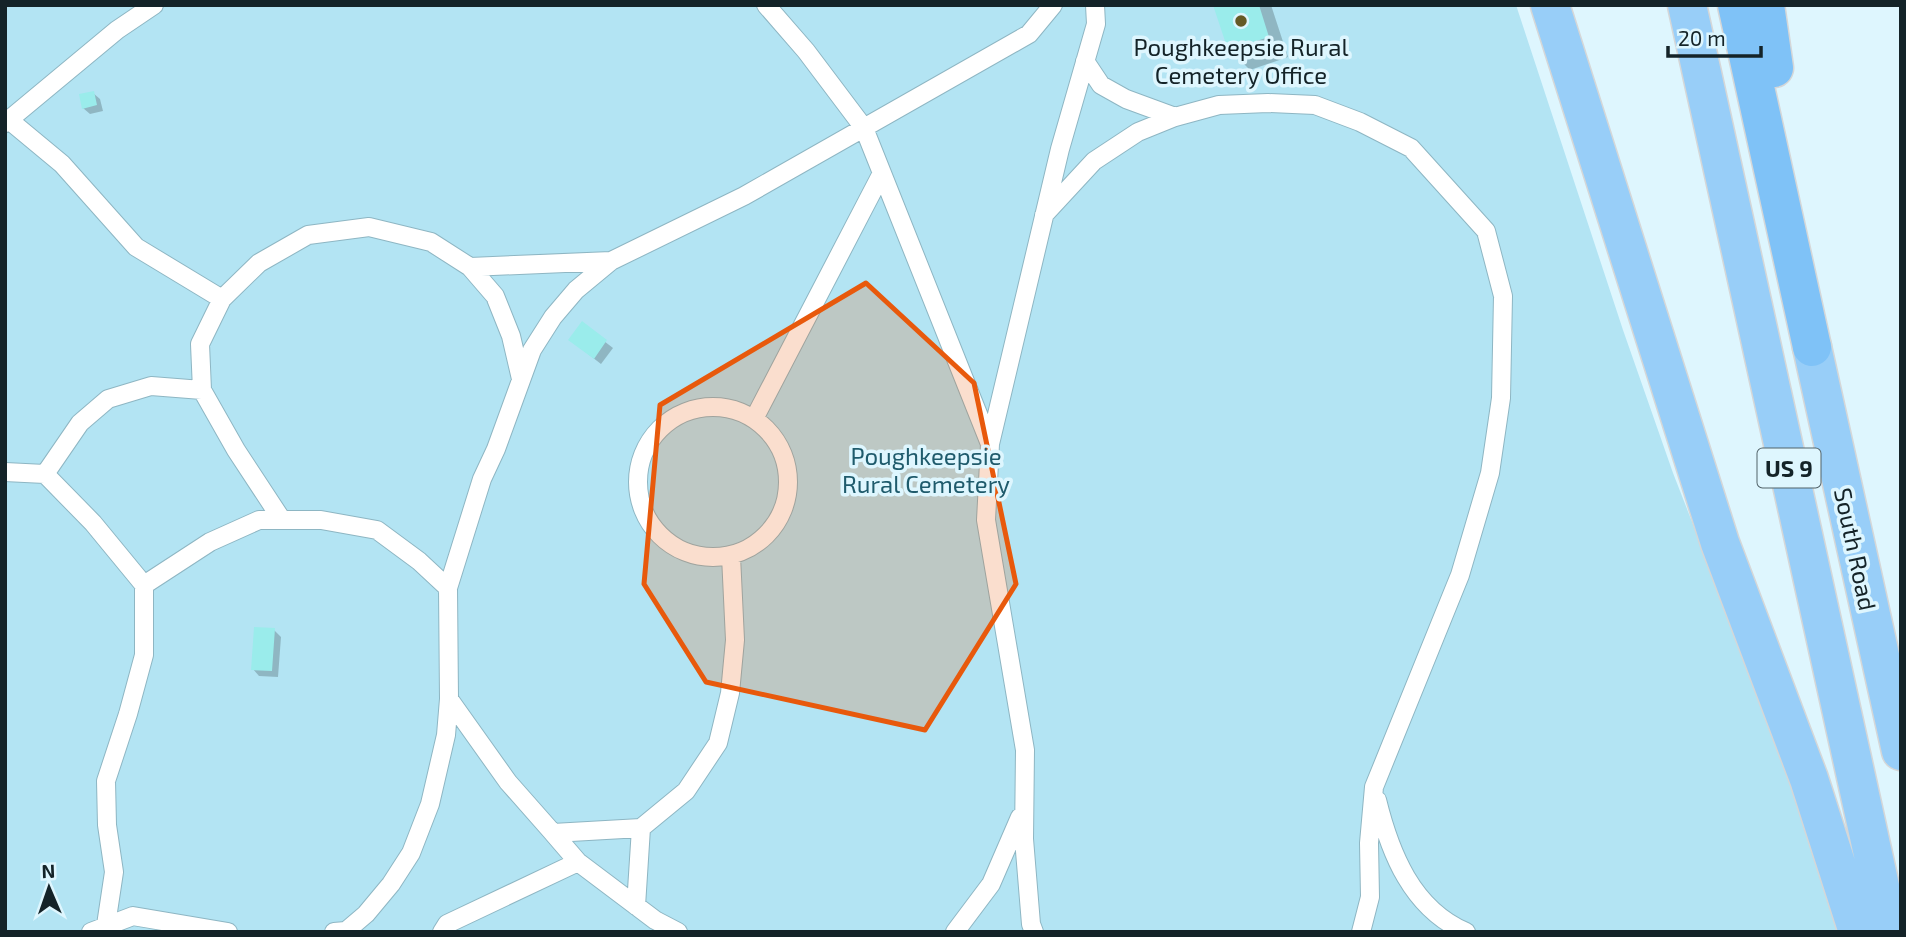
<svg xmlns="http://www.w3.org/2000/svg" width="1906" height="937" font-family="'Exo 2',sans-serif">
	<rect width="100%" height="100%" fill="#def6fe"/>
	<path fill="#b3e4f3" d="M5,5h1511l107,325 50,143 162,416 12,43h-1842z"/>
	<path fill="#0003" d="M1215,5h56l17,52 -38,13 -21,-21z
		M93,93l7,6 3,12 -13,3 -7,-6z
		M582,324l31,24 -12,16 -31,-24z
		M274,630l7,7 -3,40 -19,-1 -6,-7z"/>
	<path fill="#9aeceb" d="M1213,5h46l10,32 -41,13z
		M94,91l3,14 -15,4 -3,-15z
		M582,321l25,19 -13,19 -26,-19z
		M254,627l21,1 -3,43 -21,-1z"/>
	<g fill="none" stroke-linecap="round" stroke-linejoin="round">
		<defs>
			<path id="service" d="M766,5l40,46 58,77 126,316
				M1085,61l16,24 25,14 49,18
				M9,120l53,44 74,83 86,52
				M5,123l112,-93 37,-25
				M1044,215l50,-54 44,-29 37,-15 44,-12 49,-2 47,2 45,17 51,26 75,83 17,65 -2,102 -11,75 -30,102 -86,212 -5,56 1,54 -9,35
				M470,267l141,-6
				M638 482a75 75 0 1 1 150 0a75 75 0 1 1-150 0Z
				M754,419l128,-246
				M5,472l40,2 48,49 51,62v70l-16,59 -22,67 1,44 7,47 -8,53
				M45,474l35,-51 28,-24 43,-13 51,4
				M282,520l-46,-70 -34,-60 -2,-46 22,-45 37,-36 49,-28 61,-8 62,15 39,25 25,29 16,40 10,43
				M144,585l66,-43 49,-22h62l56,10 42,31 29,27
				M449,699l59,83 45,51
				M1377,800c13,53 35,109 89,132
				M578,862l77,58 23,12
				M636,906l5,-78
				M91,932l42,-16 95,16
				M334,932l12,-1 20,-17 25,-30 20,-31 19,-49 16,-69 3,-36 -1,-111 34,-109 14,-30 36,-99 21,-33 23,-27 35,-29 133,-65 285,-162 24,-29
				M442,932l5,-8 131,-62 -25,-29 88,-5 45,-37 32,-48 12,-50 5,-53 -4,-84
				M955,932l36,-48 29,-67
				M1034,932l-3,-8 -7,-85 1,-89 -39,-230 4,-76 70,-295 36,-125 -1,-19"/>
			<path id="trunk" d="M1550,5l170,538 89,236 49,153
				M1687,5l203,927
				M1812,347l89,404"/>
			<path id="motorway" d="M1737,5l75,342
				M1765,5l9,63"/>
		</defs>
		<use href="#service" stroke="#8eb6c3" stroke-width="20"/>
		<use href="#trunk" stroke="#d5d7d8" stroke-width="41"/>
		<use href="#motorway" stroke="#d5d7d8" stroke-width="41"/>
		<use href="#service" stroke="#fff" stroke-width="18"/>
		<use href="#trunk" stroke="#98cef8" stroke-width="38"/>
		<use href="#motorway" stroke="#7fc2f7" stroke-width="38"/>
	</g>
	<path fill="#e8590c" fill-opacity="0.2" stroke="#e8590c" stroke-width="5" stroke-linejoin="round" d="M866,283l108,100 42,201 -91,146 -219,-48 -62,-98 16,-179z"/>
	<circle fill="#655a26" stroke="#def6fe" stroke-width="2.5" cx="1241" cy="21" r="7"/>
	<g text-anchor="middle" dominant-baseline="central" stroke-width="7" stroke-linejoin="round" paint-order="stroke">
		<rect fill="#def6fe" stroke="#516268" stroke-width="2" x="1757.5" y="448.5" width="63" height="39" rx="5"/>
		<g font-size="23" font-weight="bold" fill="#142328">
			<text x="1789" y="468">US 9</text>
		</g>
		<g font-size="24" fill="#142328" stroke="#def6fe">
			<text x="1241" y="46">Poughkeepsie Rural<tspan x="1241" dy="28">Cemetery Office</tspan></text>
		</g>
		<g font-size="24" fill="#1f5b6c" stroke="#def6fe">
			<text x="926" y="455">Poughkeepsie<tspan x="926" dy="28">Rural Cemetery</tspan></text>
		</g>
		<g font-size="24" fill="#142328" stroke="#def6fe">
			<text transform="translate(1856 549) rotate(78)">South Road</text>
		</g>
	</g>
	<rect width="1906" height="937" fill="none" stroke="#142328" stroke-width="14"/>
	<g transform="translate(49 888) rotate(358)" stroke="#def6fe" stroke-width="5" paint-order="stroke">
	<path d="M0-5L12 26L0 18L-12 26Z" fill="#142328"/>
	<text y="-10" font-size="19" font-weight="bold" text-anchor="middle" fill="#142328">N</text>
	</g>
	<path d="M1668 46v10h93v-10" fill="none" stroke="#142328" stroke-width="3.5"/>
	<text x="1678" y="46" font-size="21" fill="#142328" stroke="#def6fe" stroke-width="5" paint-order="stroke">20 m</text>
</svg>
